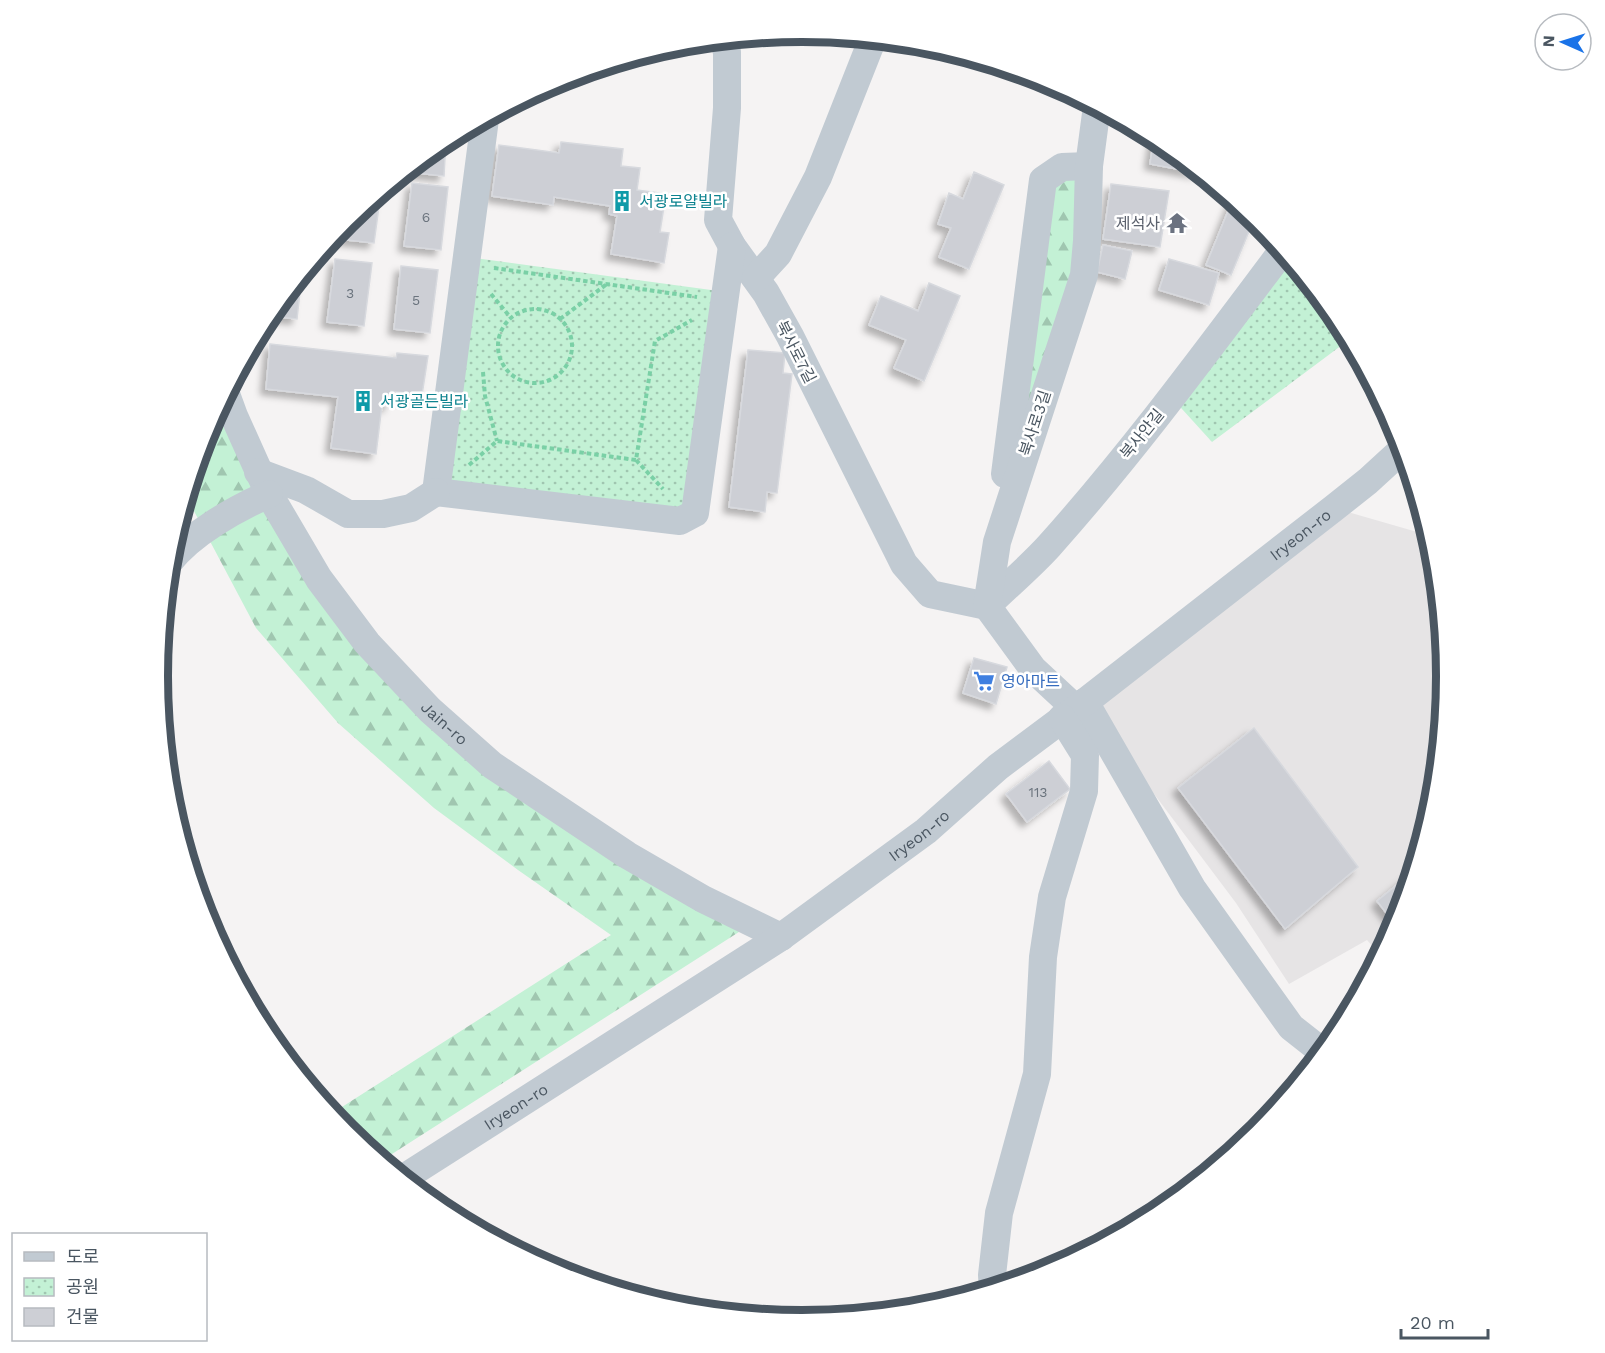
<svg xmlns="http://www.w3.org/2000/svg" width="1605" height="1353" font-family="'Work Sans','Noto Sans KR',sans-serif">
	<defs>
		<pattern id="forest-firs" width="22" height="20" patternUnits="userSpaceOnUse" patternTransform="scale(1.5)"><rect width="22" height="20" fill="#c3f1d5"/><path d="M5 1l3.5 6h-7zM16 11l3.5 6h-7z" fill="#a0c6b0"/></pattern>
		<pattern id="park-dots" width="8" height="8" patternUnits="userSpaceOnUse" patternTransform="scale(1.5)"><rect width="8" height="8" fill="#c3f1d5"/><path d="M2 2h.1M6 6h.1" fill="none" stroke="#a0c6b0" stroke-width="1.8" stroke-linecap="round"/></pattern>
		<filter id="shadow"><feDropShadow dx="-5.5" dy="5.5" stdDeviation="3" flood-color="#0004"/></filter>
	</defs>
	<rect width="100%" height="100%" fill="#f5f3f3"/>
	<path fill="#e6e4e5" d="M1334,508l97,28 4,15 12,126 -12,126 -37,121 -17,32 -14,-16 -78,44 -53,-81 -151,-201z"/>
	<path fill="url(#forest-firs)" d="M1089,166l-2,75 -90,301 46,-362z
		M226,394l32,78 172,238 323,213 -372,238 -35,-29 -15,-18 280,-179 -93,-65 -84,-62 -96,-85 -82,-95 -70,-132 21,-67z"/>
	<path fill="url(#park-dots)" d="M1283,250l56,68 11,21 -138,103 -40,-44z
		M467,257l259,35 -31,221 -259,-21z"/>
	<path fill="#cdcfd5" stroke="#d7d9de" stroke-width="1.5" filter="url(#shadow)" d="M1154,137l7,3 37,33 -48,-9z
		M446,139l-2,37 -38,-4 38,-32z
		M561,142l62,7 -2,17 19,2 -3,22 29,4 -6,38 9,1 -5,30 -53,-9 6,-38 -8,-2 1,-8 -56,-9 -1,8 -61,-9 7,-51 60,8z
		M974,172l30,13 -35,84 -30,-12 12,-29 -13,-4 11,-31 14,6z
		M412,183l36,4 -7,63 -37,-4z
		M1111,184l58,7 -9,56 -57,-8z
		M381,192l-7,51 -36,-4 1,-9 8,-10z
		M1233,199l22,18 -24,58 -25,-10z
		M1103,245l29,6 -7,28 -28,-7z
		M335,259l37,4 -8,63 -37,-4z
		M1169,259l50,14 -10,32 -50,-15z
		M401,266l37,4 -8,63 -36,-4z
		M302,274l-5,45 -29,-3z
		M929,283l31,13 -36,85 -30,-13 12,-28 -37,-15 12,-29 37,15z
		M270,344l126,14 1,-5 31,3 -6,39 -31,-4 -2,15 -7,-1 -6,49 -45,-6 7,-51 -72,-8z
		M748,350l37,3 -2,20 9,1 -15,119 -10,-1 -2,20 -36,-5z
		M974,658l33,9 -11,37 -33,-11z
		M1254,728l104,139 -73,62 -107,-141z
		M1049,761l21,28 -43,33 -21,-28z
		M1414,871l-16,53 -1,3 -20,-26z"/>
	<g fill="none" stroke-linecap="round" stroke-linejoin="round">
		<path stroke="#7ad0a6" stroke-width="4" stroke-dasharray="4.5 3" stroke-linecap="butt" d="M494,268l203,29
			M491,294l20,24
			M498 346a37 37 0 1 1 74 0a37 37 0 1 1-74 0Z
			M560,319l47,-35
			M483,372l2,24 12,45
			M636,460l27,29
			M469,465l28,-24 139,19 19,-119 37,-21"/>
		<g stroke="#c1cad2" stroke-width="28">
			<path d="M723,39l4,13v56l-9,112 14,26 34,47 24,43 114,228 26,30 57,12"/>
			<path d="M485,119l-49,373 244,29 15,-8 37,-267"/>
			<path d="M756,278l22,-24 40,-77 55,-139"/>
			<path id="s1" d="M226,394l8,22 35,78 50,85 48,64 63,67 62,55 135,90 76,44 78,38"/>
			<path d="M258,472l48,18 42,24h35l28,-6 25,-16"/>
			<path d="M1005,474l38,-294 19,-13 27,-1"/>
			<path d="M169,562c23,-29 66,-53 100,-68"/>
			<path d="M987,606c20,-20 43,-39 62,-60 84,-94 158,-195 234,-296"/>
			<path d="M1085,702l107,186 99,139 33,26"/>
			<path d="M1075,708l-42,-39 -46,-63 10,-64 87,-267 3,-34 2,-75 8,-60"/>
			<path id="s2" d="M402,1179l379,-242 145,-106 72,-64 87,-65 249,-194 34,-27 36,-33"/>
			<path d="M993,1290l-1,-15 7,-62 38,-139 6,-117 9,-60 32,-106 1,-36 -23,-37"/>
		</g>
	</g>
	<defs>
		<symbol id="building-bare" viewBox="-9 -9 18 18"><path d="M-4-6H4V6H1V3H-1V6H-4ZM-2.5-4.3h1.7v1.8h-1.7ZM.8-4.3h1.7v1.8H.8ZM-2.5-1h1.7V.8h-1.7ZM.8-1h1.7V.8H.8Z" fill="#0f9aa8" stroke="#fff" stroke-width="2.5" paint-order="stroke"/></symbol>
		<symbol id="temple-bare" viewBox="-9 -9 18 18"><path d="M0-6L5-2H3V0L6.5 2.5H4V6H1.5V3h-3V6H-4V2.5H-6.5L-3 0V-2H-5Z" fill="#6b7280" stroke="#fff" stroke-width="2.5" paint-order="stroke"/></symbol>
		<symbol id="supermarket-bare" viewBox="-9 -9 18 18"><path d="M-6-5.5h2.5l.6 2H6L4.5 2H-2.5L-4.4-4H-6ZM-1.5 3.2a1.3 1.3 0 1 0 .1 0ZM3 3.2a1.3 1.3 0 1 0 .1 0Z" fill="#3f7fe0" stroke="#fff" stroke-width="2.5" paint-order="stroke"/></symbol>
	</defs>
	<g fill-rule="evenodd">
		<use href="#building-bare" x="607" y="186" width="30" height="30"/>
		<use href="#temple-bare" x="1162" y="208" width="30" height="30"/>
		<use href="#building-bare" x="348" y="386" width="30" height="30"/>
		<use href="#supermarket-bare" x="969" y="666" width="30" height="30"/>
	</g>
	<g text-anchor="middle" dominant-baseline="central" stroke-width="5" stroke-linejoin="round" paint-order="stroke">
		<g font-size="14" fill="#6b747e">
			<text x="426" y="217">6</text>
			<text x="350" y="293">3</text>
			<text x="416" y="300">5</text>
			<text x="1038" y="792">113</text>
		</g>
		<g font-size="16" fill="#0d838f" stroke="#fff" text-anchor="start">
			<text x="639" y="201">서광로얄빌라</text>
			<text x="380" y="401">서광골든빌라</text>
		</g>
		<g font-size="16" fill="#5b616d" stroke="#fff" text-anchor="end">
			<text x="1160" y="223">제석사</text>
		</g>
		<g font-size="16" fill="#4a5661" stroke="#fff">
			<text transform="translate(796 352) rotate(63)">북사로7길</text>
			<text transform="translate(1035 423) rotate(-72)">북사로3길</text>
			<text transform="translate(1142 434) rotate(-51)">북사안길</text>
			<text stroke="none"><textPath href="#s2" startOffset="1107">Iryeon-ro</textPath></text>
			<text stroke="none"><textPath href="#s1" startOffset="399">Jain-ro</textPath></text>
			<text stroke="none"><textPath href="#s2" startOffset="621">Iryeon-ro</textPath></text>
			<text stroke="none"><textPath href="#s2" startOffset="135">Iryeon-ro</textPath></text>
		</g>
		<g font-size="16" fill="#366cbe" stroke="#fff" text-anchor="start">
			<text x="1001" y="681">영아마트</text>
		</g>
	</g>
	<path d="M0 0H1605V1353H0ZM168 676a634 634 0 1 1 1268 0a634 634 0 1 1-1268 0Z" fill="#fff" fill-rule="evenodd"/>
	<path fill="none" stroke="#4a5661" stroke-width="8" d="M168 676a634 634 0 1 1 1268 0a634 634 0 1 1-1268 0Z"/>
	<rect x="12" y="1233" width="195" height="108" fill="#ffffff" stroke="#b7bbc0" stroke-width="1.5"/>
	<rect x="24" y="1252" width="30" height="9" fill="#c1cad2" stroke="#b7bbc0" stroke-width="1.5"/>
	<text x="66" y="1263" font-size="18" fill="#4a5661">도로</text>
	<rect x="24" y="1278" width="30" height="18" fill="url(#park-dots)" stroke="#b7bbc0" stroke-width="1.5"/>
	<text x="66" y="1293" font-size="18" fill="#4a5661">공원</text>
	<rect x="24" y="1308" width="30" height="18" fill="#cdcfd5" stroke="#b7bbc0" stroke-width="1.5"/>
	<text x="66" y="1323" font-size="18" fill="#4a5661">건물</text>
	<g transform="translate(1563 42) rotate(273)"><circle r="28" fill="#ffffff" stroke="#b7bbc0" stroke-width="1.5"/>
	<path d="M0-4.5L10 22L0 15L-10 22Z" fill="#1a73e8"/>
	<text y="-9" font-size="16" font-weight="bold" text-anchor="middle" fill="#4a5661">N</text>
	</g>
	<path d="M1401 1329v9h87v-9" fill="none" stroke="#4a5661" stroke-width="3"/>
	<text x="1410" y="1329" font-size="18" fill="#4a5661" stroke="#ffffff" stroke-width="4.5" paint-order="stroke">20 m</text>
</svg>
